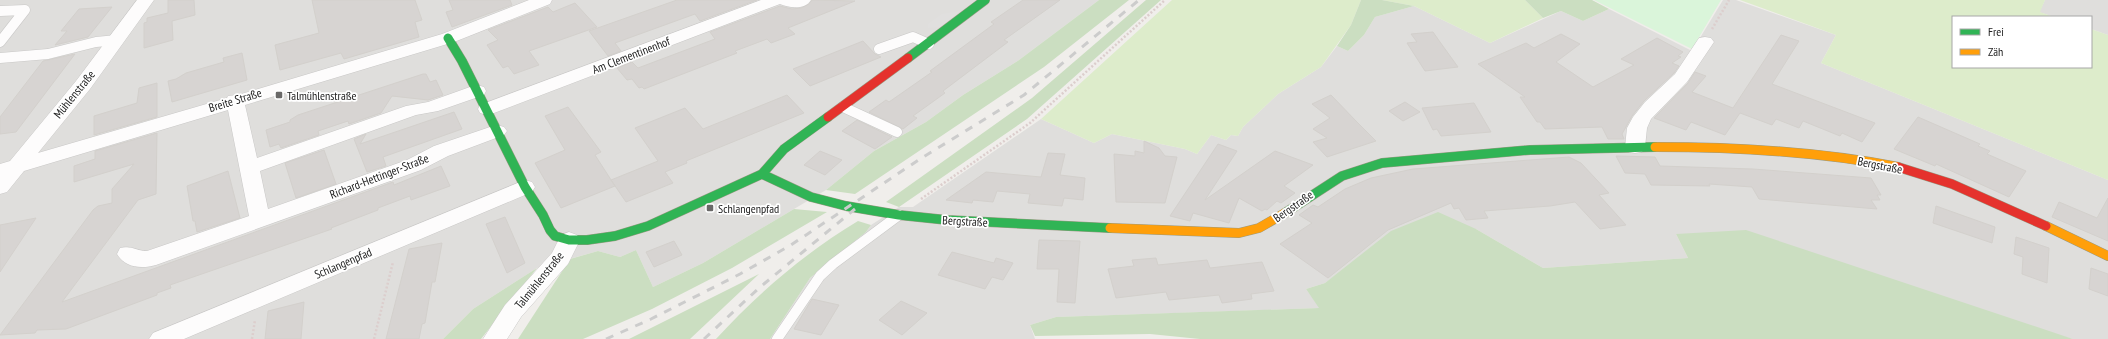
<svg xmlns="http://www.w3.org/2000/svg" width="2108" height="339" font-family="'PT Sans Narrow',sans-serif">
	<rect width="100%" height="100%" fill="#f0eeeb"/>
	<path fill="#dfdedc" d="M0,0h1099l-80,60 -56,35 -37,27 -52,29 -48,39 -123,73 -50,24 -17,-37 -16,7 -22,-6 -61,17 -64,41 -30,30h-443z
		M1723,0h13l100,35 -15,28 287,117v159h-35l-397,-105 12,24 -145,10 -67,-39 -133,41 -18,13 -19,6 14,19 -264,9 -26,8 5,14h-265l40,-61 56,-46 5,-7 28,-18h14l128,-88 53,24 18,-9 73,15 12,5 14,-19 15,5 5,-5 7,1 5,-9 35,-33 43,-27 16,-21 11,5 16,-16 11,-18 39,-11 76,37 71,-32 22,10 26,-12 83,42z
		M2045,0h63v35l-17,-6v-12h-37l-15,-5z"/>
	<path fill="#ddeccb" d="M1172,0h189l-10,25 -30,42 -43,27 -35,33 -5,9 -7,-1 -5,5 -15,-5 -14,19 -12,-5 -73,-15 -18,9 -53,-24z
		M1382,0h143l18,18 -53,25 -76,-37z
		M1740,0h305l-5,12 14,5h-101v50h138v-38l17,6v145l-287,-117 15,-28z"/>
	<path fill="#cbdec1" d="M1099,0h30l-85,67 -189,127 -29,-4 48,-39 52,-29 37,-27 56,-35z
		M1146,0h15l-134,119 -128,88 -13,-5 146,-104z
		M1361,0h21l32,6 -39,11 -11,18 -16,16 -11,-5 14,-21z
		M1525,0h67l17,9 -26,12 -22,-10 -18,7z
		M794,209l33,3 -95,56 -80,41 -69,30h-65l52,-80 28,-8 22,6 16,-7 17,37 50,-24z
		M1438,212l38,17 67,39 145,-10 -12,-24 70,-4 327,109h-873l-50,-5 -115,2 -5,-11 26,-8 263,-9 -13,-19 19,-6 66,-52z
		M858,221l13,4 -5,7 -56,46 -40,61h-54c42,-46 89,-86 142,-118z
		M537,268l-56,71h-38l30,-30z
		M759,274l-69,65h-61z"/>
	<path fill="#daf5da" d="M1594,0h127l-29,49z"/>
	<path fill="#e0dfde" d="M960,11l-20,16 -12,1v-4l14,-10z"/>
	<path fill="#d7d4d2" stroke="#d3d0cc" d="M168,0h26l1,15 -23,6 1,19 -29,8v-25l3,-1v-4l21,-5z
		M312,0h103l7,20 -7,2 4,15 -75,22 -3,-6 -61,17 -5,-25 44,-12z
		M449,0h61l2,5 -60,22 -6,-15 7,-2z
		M677,0h80l-57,21 -5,-7 -80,29 6,8 -13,5 -19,-25z
		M812,0l43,1 -67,27 7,6 -24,9 -4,-4 -32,12 2,2 -93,36 -2,-2 -3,1 -7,-9 -5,1 -10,-12 15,-6 6,6 77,-29 -5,-7 70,-26 12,3 9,-1 8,-4z
		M1023,0h37l-56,40 4,2 -65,49 2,2 -32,23 4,2 -14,11 -34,-17 17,-12 3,2 43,-30 -2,-1 64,-47 -3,-2z
		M575,3l22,24 -68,24 10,14 -25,9 -6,-8 -5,2 -16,-23 11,-5 -10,-10 60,-23 5,5z
		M112,7l-24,30 -33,8 12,-14h-6l18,-22z
		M1433,32l7,10 18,25 -33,4 -18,-28 10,-1 -6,-8z
		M1561,34l19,10 -24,18 37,25 41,-22 -13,-6 36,-21 26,14 -5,4 3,1 -9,6 7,3 -5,7 -30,28 -12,15 -10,18 2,5h-16l-6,-12 -57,2 -5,-7h-3l-17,-25h5l-47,-33 48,-21 8,5z
		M1781,35l18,6 -27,43 103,39 -13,19 -20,-9 -2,3 -37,-15 -4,7 -23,-9 -4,6 -32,-12 -15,22 -34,-13 -5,8 -32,-12 34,-35 7,-11 11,4 -14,16 41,16z
		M863,41l12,13 6,3 -71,29 -17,-17z
		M242,53l5,27 -75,22 -4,-21 8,-2 10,-6 38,-11 -1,-4z
		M75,54l-59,78 -16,2v-17l43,-56z
		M423,74h3l4,8 6,-2 7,15 -15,5 -36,-4 -11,17 -32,11 -1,-3 -30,10 1,4 -38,13 -2,-4 -9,3 -4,-17 24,-8v-2l8,-5z
		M157,83v34l-63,18v-19l43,-13 2,-15z
		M787,95l17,18 -118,48 1,2 -22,9 8,11 -47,19 -15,-22 47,-19 -23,-33 50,-20 18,21z
		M1331,95l25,26 20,20 -49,16 -14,-15 14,-4 -14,-9 17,-11 -18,-14z
		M1405,102l15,10 -17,9 -14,-10z
		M1474,103l17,29 -50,4 -4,-7 -4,1 -11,-22z
		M568,107l33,45 -6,3 20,31 -54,22 -26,-45 30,-13 -20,-34z
		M454,112l8,17 -79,28 3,9 -19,6 -13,-33 12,-5 -6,10z
		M1918,117l62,27 -2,2 12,5 -3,3 39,17 -17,26 -73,-33 -1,2 -41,-17z
		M857,120l35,17 -17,12 -33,-18z
		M157,133l-1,61 -18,6 -76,102 331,-120 1,3 47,-19 9,20 -39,14 -1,-4 -32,12v2l-47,18 1,1 -162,56 1,3 -14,5v2l-91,34 -29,1 -2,3 -35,2 93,-125 5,-4 14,-3v-14l22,-25 -60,18v-16l21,-7v-8z
		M1144,141l15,7 6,8 12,1 -12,46 -49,-1 -2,-48 21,2v-5l9,2z
		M1218,144l19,7 -32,49 70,-49 38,14 -29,21 11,7 -14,10 -4,-2 -10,9 -2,-1 -3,2 -23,-13 -10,25 -36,-10 -3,8 -20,-5z
		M324,150l12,34 -40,14 -11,-35z
		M820,151l22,9 -17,15 -21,-10z
		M1048,153l17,1 -5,21 25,3 -2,22 -19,-2 -2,8 -34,-3 2,-9 -33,-3 -4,11 -20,-2 -1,3 -26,-3 40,-28 55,5z
		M1616,156l39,1 5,9 93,3 118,9 10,17h-4l3,5h-9l6,9 -118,-10 -7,-12 -43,-3 1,2 -59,-1 -6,-11 -20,-1z
		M1569,157l12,6 28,30 -10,2 27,30 -26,4 -25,-27 -25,4 -66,5 4,7 -22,2 -7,-12 -5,1 -3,-6 -63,27 -60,48 -48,-34 32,-21 -13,-8 14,-10 5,2 27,-18 26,-11 42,-9z
		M228,171l12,47 -43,14 -2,-11h-2l-6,-35z
		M2108,198v43l-56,-24 7,-15 38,16z
		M1936,206l59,21 -3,16 -59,-20z
		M505,217l20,46 -18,10 -21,-49z
		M36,218l-36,54v-47z
		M2016,237l33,11 -2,35 -25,-9 1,-17 -9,-3z
		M1039,240l41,1 -5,62 -18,-1 2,-33h-22z
		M674,241l8,14 -28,12 -8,-15z
		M442,243l-7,39h-3l-7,41 -3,1 -3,15h-33l23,-90z
		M952,252l42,11 2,-5 17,5 -10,17 -11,-3 -7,12 -47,-14z
		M1156,258l2,7 49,-5 3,8 52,-6 12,29 -23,3 1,5 -30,4 -3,-8 -50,5 -3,-8 -50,6 -8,-29 26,-3 -2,-6z
		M2091,268l17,6v22l-19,-7z
		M812,299l27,6 -18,30 -27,-6z
		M901,301l26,12 -25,22 -23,-15z
		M304,302l-3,37h-36l3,-28z"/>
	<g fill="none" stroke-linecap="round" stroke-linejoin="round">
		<defs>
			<path id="lane" d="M0,11l25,-1 -25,32
				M879,49l34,-12 16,7
				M0,58l48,-4 48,-12 21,-2
				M843,107l54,25
				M777,339l43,-63 13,-12 66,-49"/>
			<path id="street" d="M137,0h17l-64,89 -52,64 189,-55 1,-2 10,-1 204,-61 87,-34h23l-2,4 -96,38 -209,63 12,53 149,-52 22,-4 42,-15 7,-2 7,2 2,4 -2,4 -46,16 -22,4 -156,56 8,38 139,-49 27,-14 56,-19 7,-2 7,2 3,4 -3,4 -56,21 -27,14 -265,95c-14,4 -31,3 -39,-11l3,-6c11,-3 17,3 27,3l102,-35 -21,-106 -204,61 -17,21 -7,2v-30l10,-3 66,-80z
				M761,0h50c-6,10 -22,8 -31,4l-286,109 -7,2 -7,-2 -2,-4 2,-4z
				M1705,37l6,1 3,4 -27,40 -36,37 -4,9 -2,19 -3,5 -7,1 -7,-1 -3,-5 2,-19 6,-11 12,-15 30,-28 24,-36z
				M525,180l7,2 3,5 -3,5 -348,147h-35l4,-6z
				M569,232l8,3 3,5 -12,24 -47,53 -14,22h-24l22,-34 47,-52 9,-18z"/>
			<path id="fast" d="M448,38l14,23 63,126 18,28 7,15 5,6 14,4h18l28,-4 33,-10 114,-52 22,-25 44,-32
				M908,58l77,-58
				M762,174l49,23 35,9 53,9 48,5 163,8
				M1285,213l57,-37 40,-13 148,-13 125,-3"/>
			<path id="slow" d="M1655,147c82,0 163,4 243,20
				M2046,226l62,30
				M1110,228l129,5 20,-5 26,-15"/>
			<path id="jam" d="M828,117l80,-59
				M1898,167l54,17 94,42"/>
		</defs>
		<use href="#lane" stroke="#c9c8c7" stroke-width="11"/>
		<use href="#street" stroke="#c9c8c7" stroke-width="1"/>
		<use href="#fast" stroke="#999a82" stroke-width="10"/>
		<use href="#slow" stroke="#999a82" stroke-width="10"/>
		<use href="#jam" stroke="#999a82" stroke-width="10"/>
		<path stroke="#dccecd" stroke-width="2.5" stroke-dasharray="2 2" stroke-linecap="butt" d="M1712,29l17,-29
			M921,199l109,-76 135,-123
			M252,339l3,-19
			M374,339l19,-77"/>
		<use href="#lane" stroke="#fdfcfc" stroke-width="10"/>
		<use href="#street" fill="#fdfcfc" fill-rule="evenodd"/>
		<use href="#fast" stroke="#30b455" stroke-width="9"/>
		<use href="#slow" stroke="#ff9f0a" stroke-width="9"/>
		<use href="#jam" stroke="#e5322d" stroke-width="9"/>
		<path stroke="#ccc" stroke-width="3" stroke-dasharray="8 8" stroke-linecap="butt" d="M606,339l45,-20 89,-45 51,-29 129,-86 104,-64 115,-95
			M704,339l55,-51 96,-79"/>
	</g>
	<g fill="#6a6968" stroke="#fff" stroke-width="1.5">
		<rect x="275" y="91" width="8" height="8" rx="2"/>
		<rect x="706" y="204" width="8" height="8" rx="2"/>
	</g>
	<g text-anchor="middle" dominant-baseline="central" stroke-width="3.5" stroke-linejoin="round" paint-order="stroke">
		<g font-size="12" fill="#222" stroke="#fff">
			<text transform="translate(631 55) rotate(-21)">Am Clementinenhof</text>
			<text transform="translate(74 94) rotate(-51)">Mühlenstraße</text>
			<text transform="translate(235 100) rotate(-17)">Breite Straße</text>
			<text transform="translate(1880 165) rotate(11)">Bergstraße</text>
			<text transform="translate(379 176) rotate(-21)">Richard-Hettinger-Straße</text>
			<text transform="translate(1293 206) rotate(-35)">Bergstraße</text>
			<text transform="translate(965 221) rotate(3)">Bergstraße</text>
			<text transform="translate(343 263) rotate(-23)">Schlangenpfad</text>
			<text transform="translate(539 280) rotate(-51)">Talmühlenstraße</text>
		</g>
		<g font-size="12" fill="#222" stroke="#fff" text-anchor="start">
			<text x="287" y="95">Talmühlenstraße</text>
			<text x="718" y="208">Schlangenpfad</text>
		</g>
	</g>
	<rect x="1952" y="16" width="140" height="52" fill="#ffffff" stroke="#a7a7a7"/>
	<rect x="1960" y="29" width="20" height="6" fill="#30b455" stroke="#a7a7a7"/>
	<text x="1988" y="36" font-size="12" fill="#222222">Frei</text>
	<rect x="1960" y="49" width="20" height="6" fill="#ff9f0a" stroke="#a7a7a7"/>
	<text x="1988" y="56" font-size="12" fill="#222222">Zäh</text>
</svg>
